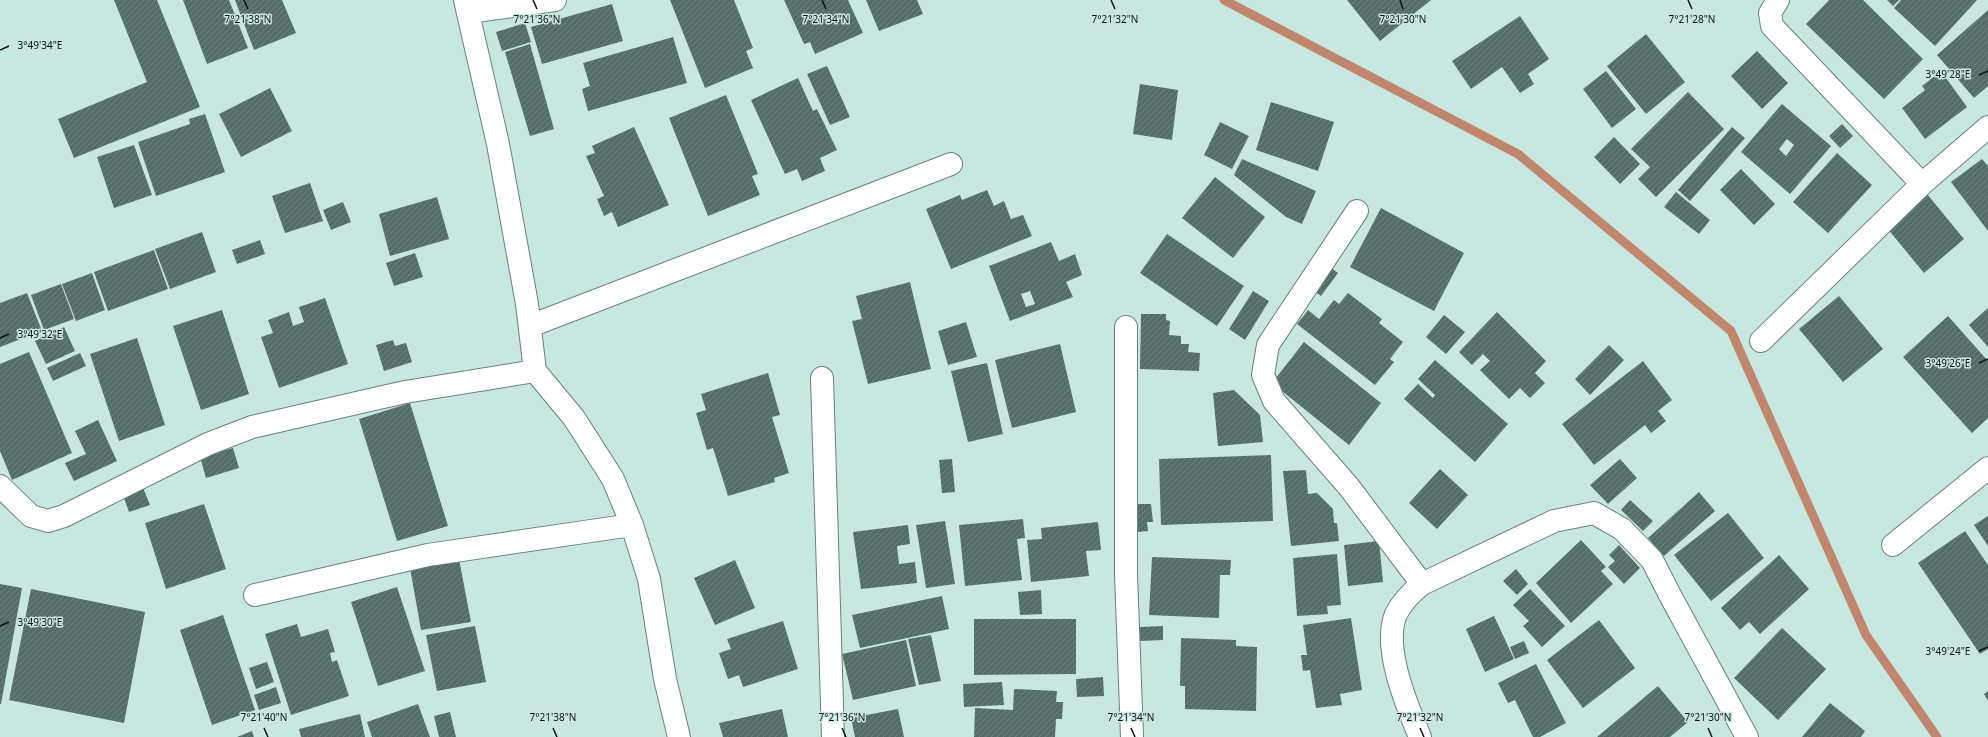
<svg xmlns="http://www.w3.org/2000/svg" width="1988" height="737" font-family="'Noto Sans',sans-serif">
	<defs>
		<pattern id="building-hatch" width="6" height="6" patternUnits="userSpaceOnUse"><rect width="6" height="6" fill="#536e68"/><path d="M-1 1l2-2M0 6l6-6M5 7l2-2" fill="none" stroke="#708480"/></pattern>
	</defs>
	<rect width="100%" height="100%" fill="#c9e7e1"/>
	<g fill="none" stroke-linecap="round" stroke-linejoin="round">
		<path stroke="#c0876e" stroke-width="9" d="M1224,0l294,154 213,177 135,304 71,102"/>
	</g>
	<path fill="url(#building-hatch)" fill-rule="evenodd" d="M114,0h43l43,107 -126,51 -16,-39 89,-37z
		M183,0h46l19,48 -41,16z
		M235,0h47l14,33 -42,17z
		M670,0h64l19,48 -7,3 7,17 -48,20z
		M784,0h64l15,33 -48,21 -5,-12 -6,2z
		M866,0h51l6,14 -44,17z
		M1347,0h84l-51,41z
		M1829,0h34l60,59 -39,40 -78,-75z
		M1887,0h12l-6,6z
		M1901,0h76l-42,46 -41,-38z
		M612,4l11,37 -81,23 -11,-37z
		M1988,10v76l-14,12 -37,-43z
		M1520,16l29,43 -21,15 6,10 -14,9 -18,-26 -31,22 -19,-28z
		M525,23l6,19 -29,9 -6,-19z
		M1646,34l39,48 -39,32 -39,-48z
		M673,37l14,46 -99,28 -6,-22 8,-3 -7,-23z
		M530,44l24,85 -24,7 -25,-84z
		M1757,51l31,32 -26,26 -31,-33z
		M827,66l23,51 -20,8 -23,-51z
		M1606,71l30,38 -24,19 -29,-39z
		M1941,71l26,36 -42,32 -23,-31 23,-18 -3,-4z
		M798,78l15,33 4,-2 20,41 -17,8 5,13 -23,10 -5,-12 -12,5 -34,-74z
		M1140,84l38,6 -6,50 -39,-6z
		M270,88l22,43 -51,26 -22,-43z
		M1688,92l36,37 -68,68 -18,-18 12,-12 -19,-18z
		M726,95l32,79 -6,2 8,19 -52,21 -39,-98z
		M1271,102l63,20 -16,49 -62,-21z
		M1782,104l49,42 -41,48 -49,-42zM1787,139l7,6 -8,11 -7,-7z
		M205,114l20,58 -69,24 -18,-54 52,-18 -1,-5z
		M1220,122l29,14 -17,33 -28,-14z
		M1842,124l11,12 -13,12 -11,-12z
		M634,127l35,78 -51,22 -6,-15 -8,4 -7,-17 7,-3 -18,-40 9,-3 -3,-7z
		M1732,127l13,11 -55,63 -12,-11z
		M1614,137l26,27 -20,20 -26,-27z
		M134,145l18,50 -38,13 -17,-51z
		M1837,153l35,32 -44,48 -35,-31z
		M1242,159l74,32 -14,33 -16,-7 -52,-42z
		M1982,159l6,7v65l-37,-49z
		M1741,169l34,35 -21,21 -34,-35z
		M1215,177l50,40 -32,41 -51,-40z
		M310,183l13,38 -38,12 -13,-37z
		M987,190l7,16 10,-5 7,18 12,-4 9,21 -81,33 -25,-60 34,-14 2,5z
		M1676,192l34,28 -11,14 -35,-27z
		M1927,194l37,45 -40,34 -37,-45z
		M437,197l12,42 -59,17 -11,-42z
		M343,202l8,20 -20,8 -8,-20z
		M1381,208l83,45 -30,58 -84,-44z
		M202,232l14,40 -46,17 -15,-40z
		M1167,234l77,52 -27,40 -77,-53z
		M260,240l5,14 -28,10 -5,-14z
		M1051,242l8,19 16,-7 7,21 -16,7 7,15 -63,24 -21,-55zM1030,291l5,13 -9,3 -5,-13z
		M154,250l14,39 -60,22 -14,-39z
		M415,253l8,24 -29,9 -8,-23z
		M1326,264l12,9 -17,23 -13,-9z
		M92,273l13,37 -29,11 -14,-37z
		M910,282l21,87 -63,15 -16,-63 10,-2 -6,-23z
		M61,284l13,35 -30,11 -13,-35z
		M1253,291l16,10 -24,39 -16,-11z
		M27,293l15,38 -42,16v-44z
		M1348,293l34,26 -3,4 24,19 -13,17 4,3 -19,23 -78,-61 11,-14 11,9 15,-19 5,4z
		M1839,296l44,53 -40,33 -44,-53z
		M325,298l23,66 -69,24 -18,-51 12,-4 -5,-13 21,-8 4,14 11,-4 -5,-15z
		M1988,308v39l-19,-22z
		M222,310l27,84 -48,16 -28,-84z
		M1497,312l49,49 -11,12 10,10 -15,15 -10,-10 -11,11 -29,-29 10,-9 -7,-7 -11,11 -13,-13z
		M1141,314h25v6l4,1 -1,14 12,1v8h8l-1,8 12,1 -1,18 -59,-2z
		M1444,315l21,17 -19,22 -20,-17z
		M1948,316l40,45v57l-16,15 -69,-76z
		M966,322l11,35 -29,8 -10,-34z
		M64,327l11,24 -29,13 -11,-23z
		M137,338l28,87 -46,16 -29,-87z
		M393,340l2,6 11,-3 6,19 -28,9 -8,-26z
		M1304,342l77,61 -32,42 -77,-62z
		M1060,344l16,68 -64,16 -17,-68z
		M1609,345l15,15 -34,35 -15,-16z
		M29,352l43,101 -60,27 -12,-29v-87z
		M80,353l6,13 -33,15 -6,-13z
		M1435,360l73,64 -33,38 -71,-63 14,-15 15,14 2,-3 -17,-16z
		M1643,361l29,39 -14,11 8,10 -15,12 -6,-8 -51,40 -32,-41z
		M987,363l16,71 -35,8 -17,-71z
		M768,373l12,42 -8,2 17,56 -15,5 1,4 -47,14 -15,-48 -6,2 -11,-37 10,-3 -5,-16z
		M1234,390l26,25 3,27 -45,4 -5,-53z
		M410,403l38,123 -51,15 -38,-122z
		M98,420l19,41 -43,20 -9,-18 21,-9 -11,-23z
		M233,448l6,20 -33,10 -6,-21z
		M1271,455l2,66 -112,4 -2,-66z
		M952,459l3,33 -13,1 -3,-33z
		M1620,459l17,19 -29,26 -18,-19z
		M1440,469l28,26 -31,34 -28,-26z
		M1306,470l2,24 9,-1 16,16 1,14h3l2,18 -48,5 -8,-75z
		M142,485l8,20 -21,7 -7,-20z
		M1699,492l16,19 -51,45 -16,-18z
		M1630,500l23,21 -10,10 -22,-21z
		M204,504l22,65 -60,20 -21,-66z
		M1136,504h15l2,18h-6l1,9 -10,1z
		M1728,513l36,45 -53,43 -37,-46z
		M1988,516v30l-14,-21z
		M1023,519l2,19 -8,1 5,41 -57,6 -6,-61z
		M945,521l10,63 -29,4 -10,-63z
		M1098,522l3,28 -15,1 3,25 -58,6 -4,-42 15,-1 -1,-11z
		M908,525l2,19 -13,2 2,18 16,-2 2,21 -56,6 -8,-57z
		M1965,531l23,34v84l-8,5 -62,-91z
		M1581,540l25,27 -5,4 12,13 -42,39 -35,-40z
		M1379,541l4,41 -35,4 -4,-41z
		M1619,545l21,23 -16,16 -16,-17 7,-6 -6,-6z
		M1337,554l4,51 -14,1 1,8 -31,2 -4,-58z
		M1779,555l30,34 -49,45 -11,-12 -9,8 -19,-22z
		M1152,557l79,3 -1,15h-10l-1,43 -70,-3z
		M459,559l12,63 -50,8 -11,-62z
		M735,560l20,48 -40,17 -21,-47z
		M1516,569l12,15 -11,11 -14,-14z
		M0,584l22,4 -21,116h-1z
		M397,587l28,84 -47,15 -27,-84z
		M31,589l114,23 -21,111 -115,-23z
		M1530,589l35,37 -23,21 -19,-21 6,-5 -16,-16z
		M1041,590l1,24 -22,1 -2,-23z
		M942,596l7,33 -89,19 -8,-33z
		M223,615l32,95 -43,15 -32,-95z
		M1494,616l20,43 -29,13 -19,-43z
		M1351,618l11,72 -22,4 2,11 -26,3 -6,-38 -7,1 -2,-16h6l-4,-30z
		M974,619h102v55l-102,1z
		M1599,620l36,48 -52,40 -36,-48z
		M783,621l15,48 -55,18 -4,-12 -11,4 -9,-26 12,-4 -4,-10z
		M297,624l4,13 27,-8 7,23 -5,1 2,9 5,-2 12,36 -58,19 -26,-81z
		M475,626l11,56 -49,9 -11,-56z
		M1163,626v14l-23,1v-14z
		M1782,628l44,41 -48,51 -44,-42z
		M931,635l10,46 -22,4 -11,-46z
		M1181,638l55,2v6l21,1 -1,64 -71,-2v-23h-5z
		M906,640l10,46 -63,14 -11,-46z
		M1524,641l5,12 -14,6 -5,-12z
		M267,662l7,20 -18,7 -7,-21z
		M1536,664l30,59 -26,14h-7l-18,-37 -7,3 -10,-20z
		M1103,677l1,19 -27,1 -1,-18z
		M1002,682l2,23 -40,2 -1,-23z
		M1658,686l30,36 -18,15h-73z
		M276,687l5,16 -22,7 -5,-15z
		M1014,689l43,2 -1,11h7l-1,17h-6l-1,18h-81l1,-29 38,2z
		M1988,691v10l-4,-7z
		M1830,703l35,28 -4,6h-59z
		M418,704l12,33h-58l-5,-15z
		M782,709l6,28h-65l-4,-14z
		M898,709l6,28h-49l-4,-19z
		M450,712l6,25h-17l-5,-21z
		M360,714l5,23h-64l-2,-8z
		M252,731l2,6h-17z"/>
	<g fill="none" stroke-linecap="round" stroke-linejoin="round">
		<defs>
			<path id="street" d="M465,0l33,144 29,160 8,67 39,47 39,61 19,46 17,54 16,100 14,58
				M1778,0l-8,13 2,13 150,158
				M469,12l86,-12
				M1357,211l-89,134 -5,30 11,26 75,86 73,97
				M530,326l421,-162
				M1126,327v247l6,163
				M1761,341l161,-157 66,-57
				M822,378l11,359
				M0,486l31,30 17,5 16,-5 144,-72 44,-17 153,-35 130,-21
				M1893,545l95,-77
				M255,595l173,-40 204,-30
				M1420,737c-13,-31 -38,-90 -24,-123 6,-12 16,-22 26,-30l132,-63 40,-8 28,16 30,31 19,37 76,140"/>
		</defs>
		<use href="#street" stroke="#66827c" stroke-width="24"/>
		<use href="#street" stroke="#fff" stroke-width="22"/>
	</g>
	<path fill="none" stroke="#081311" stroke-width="1.5" d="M244,0l4,9M533,0l4,9M822,0l4,9M1111,0l4,9M1400,0l3,9M1688,0l4,9M0,50l9,-4M1979,75l9,-4M0,338l9,-4M1979,363l9,-4M0,626l9,-4M1979,651l9,-4M264,728l4,9M553,728l4,9M842,728l4,9M1131,728l4,9M1420,728l4,9M1708,728l4,9"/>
	<g font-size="10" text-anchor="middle" fill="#081311" stroke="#c9e7e1" stroke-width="3" stroke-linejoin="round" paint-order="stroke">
		<text x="248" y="23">7°21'38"N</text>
		<text x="537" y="23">7°21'36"N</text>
		<text x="826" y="23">7°21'34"N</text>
		<text x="1115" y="23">7°21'32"N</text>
		<text x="1403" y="23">7°21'30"N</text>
		<text x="1692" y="23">7°21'28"N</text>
		<text x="40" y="49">3°49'34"E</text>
		<text x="1948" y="78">3°49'28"E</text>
		<text x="40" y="338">3°49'32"E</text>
		<text x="1948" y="367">3°49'26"E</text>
		<text x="40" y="626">3°49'30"E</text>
		<text x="1948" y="655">3°49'24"E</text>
		<text x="264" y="721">7°21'40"N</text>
		<text x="553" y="721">7°21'38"N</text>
		<text x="842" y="721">7°21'36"N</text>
		<text x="1131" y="721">7°21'34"N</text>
		<text x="1420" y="721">7°21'32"N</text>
		<text x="1708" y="721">7°21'30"N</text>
	</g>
</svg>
